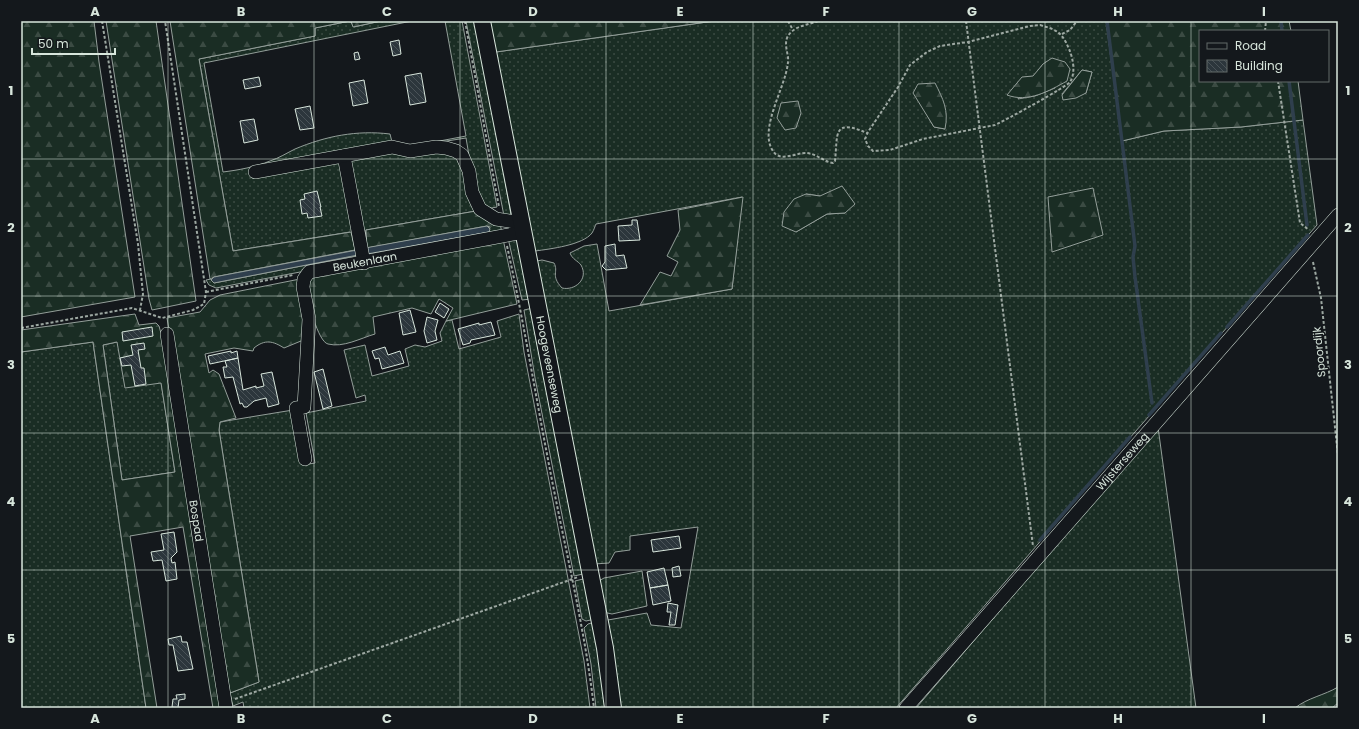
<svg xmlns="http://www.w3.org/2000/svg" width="1359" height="729" font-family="Poppins,sans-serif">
	<defs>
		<pattern id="grass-dots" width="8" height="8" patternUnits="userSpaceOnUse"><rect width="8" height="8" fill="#1a2d24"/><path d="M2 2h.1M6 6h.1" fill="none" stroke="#3b4b43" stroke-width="1.8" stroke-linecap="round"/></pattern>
		<pattern id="forest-firs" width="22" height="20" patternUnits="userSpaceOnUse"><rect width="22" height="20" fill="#1a2d24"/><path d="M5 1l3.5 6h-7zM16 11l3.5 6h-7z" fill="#3b4b43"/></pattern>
		<pattern id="building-back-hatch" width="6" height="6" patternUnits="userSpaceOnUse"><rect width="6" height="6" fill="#2c363c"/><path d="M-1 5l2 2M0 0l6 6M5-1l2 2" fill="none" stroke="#4a5358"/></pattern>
	</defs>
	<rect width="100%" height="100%" fill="#14181c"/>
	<path fill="url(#grass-dots)" stroke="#939e99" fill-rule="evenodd" d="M350,21l4,6 27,-6h31l-208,42 19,109c16,-2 32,-5 47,-11 9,-3 17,-8 25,-12 31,-13 62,-19 95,-15l2,8 -55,20 4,4 16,83 -2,1 -5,-18 -117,19 -34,-192 116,-23v-8z
		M445,21h17l35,186 -11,2 -11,-19 -9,-52 -58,9 58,-11z
		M466,21h11l34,194 -7,1z
		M714,21h392l16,120 42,-10 77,-4 62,-7 14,105 -182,207 -239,276h-276l-15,-85 3,-3 39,-7 4,12 30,3 17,-101 -68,9v14l-15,2 -6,11 -15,1 -57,-303 5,-1 12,3c5,9 -4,12 8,25 13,3 27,-9 19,-23 -3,-4 -9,-6 -11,-12l14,-7 13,-2 12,67 123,-22 10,-92 -146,27c-1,2 -2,6 -4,9 -9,12 -42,16 -57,18l-39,-199zM1043,64l12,24 -20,8 -17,3zM1082,70l10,2 -6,21 -24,1zM926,113l19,16 -11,-2zM806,194l14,2 25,17 -18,1 -31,18z
		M393,150h48l18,10 17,51 -110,19 -1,6 -14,-74 2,-3z
		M519,236l12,63 -9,1 -14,-62z
		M358,255v6l-142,27 -7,-3 -3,-5 5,-1 3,4z
		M533,308l50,266 -9,2 -39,-198 -11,-68z
		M519,314l5,38 60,309 6,47h-346l-1,-6 -10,4 -3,-13 29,-11 -40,-252 1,-8 73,-12 10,55 12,-2 -9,-50 60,-12 -1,-6 -9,3 -12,-48 21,-5 7,31 37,-10 -4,-17 10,-4 10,2 17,-6 -2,-8 6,-12 6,-1 7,29 42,-12 -4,-16z
		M93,342l53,366h-125v-356z
		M117,342l44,40 14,90 -53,8 -19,-135z
		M1158,427l38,281h-280z
		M642,571l5,35 -35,8 -9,-2 -6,-30 7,-4z
		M583,579l5,4 7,36 -9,2 -4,-2 -7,-38z
		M595,622l13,86h-12l-5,-44 -7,-36 4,-4z"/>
	<path fill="url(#forest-firs)" stroke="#939e99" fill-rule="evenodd" d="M21,21h73l5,41 36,235 -114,20z
		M106,21h50l40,280 -44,9 -3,-11z
		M170,21h180l-35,7v8l-116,23 34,192 118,-19 4,18 -141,27 -4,2z
		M351,21h30l-28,6z
		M490,21h224l-218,31z
		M1107,21h182l2,10h-91v50h98l5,39 -62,7 -77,4 -42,10z
		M1052,58l13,4 5,7 -3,12c-18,10 -39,22 -60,14l15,-18 11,-1 10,-12z
		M1082,70l10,2 -6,21 -10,5 -13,2 -1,-5z
		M935,83c8,16 14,27 10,46l-11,-2 -21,-34 5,-9z
		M798,101l3,12 -5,15 -11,2 -8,-12 4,-15z
		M842,186l13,18 -10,9 -18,1 -31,18 -14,-6 2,-14 10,-13 12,-5 14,2z
		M1093,188l10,47 -51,17 -4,-55z
		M743,197l-11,92 -92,16 20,-33 11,4 7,-14 -11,-6 13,-26 -2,-20z
		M476,211l24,12 2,10 -6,1v-3l-7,1 1,-5 -3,-1 -120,22 -1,-18z
		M503,239l14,65 -71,17 7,-13 -14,-9 -8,15 -19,-6 -39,9 2,17c-14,4 -32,14 -47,10 -10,-2 -21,-45 -22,-56 0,-3 2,-8 4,-11z
		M300,279l13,57 -29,12c-11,-7 -19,-9 -30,0l-1,3 -19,-3 -29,6 4,19 4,-3 6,4 17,44 -16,4 -1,8 40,252 -29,11 -63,-375 33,-6 10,-12 10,-5z
		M135,314l4,11 17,-2 3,3 3,11 61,371h-10l-30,-181 -53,9 27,172h-11l-53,-366 -72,10v-22zM117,342l8,46 36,-5 14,89 -53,8 -19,-135z
		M1338,687v16l-6,5h-37c12,-10 30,-13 43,-21z"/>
	<path fill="#2f3f4d" stroke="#939e99" d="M487,226l3,3 -1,3 -122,22 -2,-6z
		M357,250l1,5 -144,28 -3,-3 3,-3z"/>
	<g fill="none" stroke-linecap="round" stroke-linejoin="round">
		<path stroke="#2f3f4d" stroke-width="3.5" d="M1107,21l28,225 -2,11 2,20 17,126
			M1281,21l1,10
			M1289,81l18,144
			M1227,327l81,-92
			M1149,415l72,-82
			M1040,540l90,-103"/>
	</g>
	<path fill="url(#building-back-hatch)" stroke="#d8e6dc" d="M399,40l2,14 -8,2 -3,-14z
		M358,52l2,7 -5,1 -1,-7z
		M421,73l5,29 -16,3 -5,-29z
		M259,77l2,9 -16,3 -2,-9z
		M364,80l4,23 -15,3 -4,-23z
		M310,106l4,22 -14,2 -5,-21z
		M254,119l4,21 -14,3 -4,-22z
		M317,191l4,16h-1l2,9 -14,2 -1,-5 -5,1 -2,-14 5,-1 -1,-5z
		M632,220h5l3,20 -21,1 -1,-15 14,-1z
		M615,244l1,12 8,-1 3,13 -21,2 -4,-4 3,-4v-16z
		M440,303l9,6 -5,9 -9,-6z
		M410,310l6,22 -13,3 -4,-22z
		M427,317l11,3 -3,11 2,9 -10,3 -3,-12z
		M491,322l4,13 -24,5 -1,3 -7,2 -5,-16 21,-6v2z
		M152,327l1,9 -30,5 -1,-9z
		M144,343l1,6 -7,1 3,18h3l2,16 -11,2 -4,-21 -9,1 -2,-8 13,-3 -2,-10z
		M385,347l3,8 12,-4 4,12 -22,6 -3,-11 -4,1 -3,-8z
		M231,351v2l6,-2 1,7 -28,6 -2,-8z
		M238,358l5,32 13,-4v2l8,-2 -3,-12 11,-2 7,32 -11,3 -2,-9 -12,3 -7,6h-3l-2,-4 -2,1 -7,-27 -8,1 -2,-11h4l-2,-6z
		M323,369l9,37 -9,3 -9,-37z
		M174,532l3,20 -6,6 1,5 3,-1 2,17 -11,2 -4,-21 -9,1 -2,-9 13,-2 -3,-16z
		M679,536l2,12 -28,4 -2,-12z
		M679,566l2,10 -8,1 -1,-9z
		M664,568l4,17 -18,3 -3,-16z
		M668,585l3,16 -18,4 -3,-17z
		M668,603l10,2 -3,20h-6l2,-13h-4z
		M181,636l1,6h5l6,27 -15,2 -5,-26h-4l-1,-6z
		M185,694v5l-6,1 -1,8 -6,-1 1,-8h4l-1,-4z"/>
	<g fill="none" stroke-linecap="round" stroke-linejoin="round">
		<defs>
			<g id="minor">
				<path d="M344,156l20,107"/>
				<path d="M255,172l137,-25 18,4 26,-4 10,1 10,3 6,4 7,16 3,21 8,17 16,10 26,4"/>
				<path id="s1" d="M167,334l59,374"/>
				<path id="s2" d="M305,459l-9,-51 8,-1 5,-88 -6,-32 1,-8 5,-7 215,-40"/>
				<path id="s3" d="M906,708l432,-493"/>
			</g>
			<g id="major">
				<path id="s4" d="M482,21l123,627 8,60"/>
			</g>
		</defs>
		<use href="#minor" stroke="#d8e6dc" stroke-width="14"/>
		<use href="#major" stroke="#d8e6dc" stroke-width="18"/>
		<path stroke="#9da8a2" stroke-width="2" stroke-dasharray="3 2" stroke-linecap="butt" d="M102,21l36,223 5,50 -3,16
			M465,21l34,186
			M788,21l5,9
			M818,21c-10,4 -26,5 -31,17 -3,8 2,17 1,24 -2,25 -30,67 -15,89 7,12 24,1 34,2 10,1 17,9 26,10l2,-2c3,-27 -3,-43 32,-28
			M966,21l67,525
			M1040,25c17,5 22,7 29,24 4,9 7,24 1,33 -2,4 -66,39 -75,43l-72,14 -33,11 -17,1 -5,-5 -3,-7 3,-7 30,-45 12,-22 17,-13 13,-6 28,-4 62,-16z
			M1265,31l1,-10
			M1062,34l8,-4 7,-9
			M1278,81l22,142 9,7
			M507,246c17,76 29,153 44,229 15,78 34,155 43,233
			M1313,262l8,36 17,157
			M206,292l87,-17
			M21,328l111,-20 30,10 31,-8 11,-6 2,-12 -41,-271
			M235,699l343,-122
			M1337,708l1,-1"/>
		<use href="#minor" stroke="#14181c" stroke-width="13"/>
		<use href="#major" stroke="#14181c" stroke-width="16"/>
	</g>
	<path fill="none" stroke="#d8e6dc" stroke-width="1" stroke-opacity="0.55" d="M168,21v687M314,21v687M460,21v687M606,21v687M753,21v687M899,21v687M1045,21v687M1191,21v687M21,159h1317M21,296h1317M21,433h1317M21,570h1317"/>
	<g text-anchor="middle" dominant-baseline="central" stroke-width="3" stroke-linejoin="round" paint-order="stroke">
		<g font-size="11" fill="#d8e6dc" stroke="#14181c">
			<text stroke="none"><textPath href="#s2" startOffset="254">Beukenlaan</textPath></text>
			<text transform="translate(1319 352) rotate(-96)">Spoordijk</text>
			<text stroke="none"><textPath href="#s4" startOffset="350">Hoogeveenseweg</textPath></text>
			<text stroke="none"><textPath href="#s3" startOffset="328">Wijsterseweg</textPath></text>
			<text stroke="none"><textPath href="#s1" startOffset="189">Bospad</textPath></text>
		</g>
	</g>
	<rect width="1359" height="729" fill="none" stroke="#14181c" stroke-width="44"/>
	<rect x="1199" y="30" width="130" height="52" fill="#14181c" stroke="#626a69"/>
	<rect x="1207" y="43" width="20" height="6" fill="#14181c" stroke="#626a69"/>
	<text x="1235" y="50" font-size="12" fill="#d8e6dc">Road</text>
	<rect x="1207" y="60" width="20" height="12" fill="url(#building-back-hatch)" stroke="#626a69"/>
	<text x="1235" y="70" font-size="12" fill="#d8e6dc">Building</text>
	<path d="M32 48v6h83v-6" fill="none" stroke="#d8e6dc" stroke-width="2"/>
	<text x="38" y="48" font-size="12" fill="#d8e6dc" stroke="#14181c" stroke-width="3" paint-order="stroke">50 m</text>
	<rect x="22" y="22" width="1315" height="685" fill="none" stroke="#d8e6dc" stroke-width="1.5"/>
	<g font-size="13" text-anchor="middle" font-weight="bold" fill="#d8e6dc">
		<text x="95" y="16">A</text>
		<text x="241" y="16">B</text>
		<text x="387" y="16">C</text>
		<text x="533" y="16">D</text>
		<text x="680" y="16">E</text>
		<text x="826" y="16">F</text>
		<text x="972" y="16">G</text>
		<text x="1118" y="16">H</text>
		<text x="1264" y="16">I</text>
		<text x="11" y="95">1</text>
		<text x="1348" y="95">1</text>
		<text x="11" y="232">2</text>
		<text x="1348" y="232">2</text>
		<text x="11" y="369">3</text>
		<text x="1348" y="369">3</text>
		<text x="11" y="506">4</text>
		<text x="1348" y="506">4</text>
		<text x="11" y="643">5</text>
		<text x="1348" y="643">5</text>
		<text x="95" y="723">A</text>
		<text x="241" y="723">B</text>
		<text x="387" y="723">C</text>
		<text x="533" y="723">D</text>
		<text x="680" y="723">E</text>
		<text x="826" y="723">F</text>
		<text x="972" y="723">G</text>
		<text x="1118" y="723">H</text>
		<text x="1264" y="723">I</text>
	</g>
</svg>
